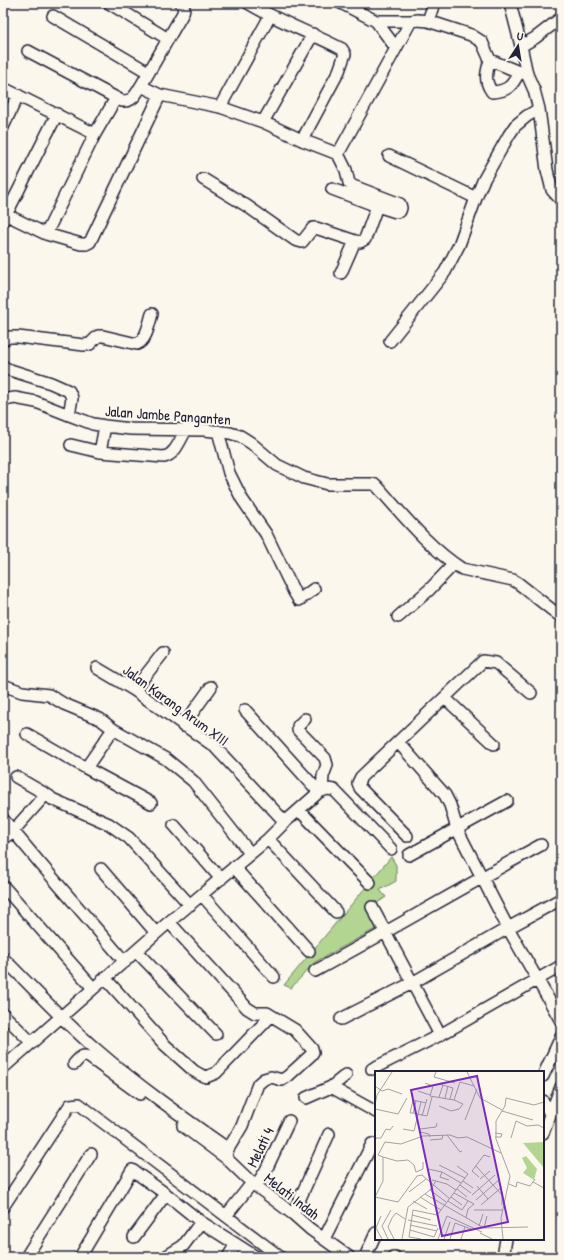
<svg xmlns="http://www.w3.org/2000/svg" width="564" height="1260" font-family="'Patrick Hand',sans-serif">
	<rect width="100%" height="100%" fill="#fbf7ec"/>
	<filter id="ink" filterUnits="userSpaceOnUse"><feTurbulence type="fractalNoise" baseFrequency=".025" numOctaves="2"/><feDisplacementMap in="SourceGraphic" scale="8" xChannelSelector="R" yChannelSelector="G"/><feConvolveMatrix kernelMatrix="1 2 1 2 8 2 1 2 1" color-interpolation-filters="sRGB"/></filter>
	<g filter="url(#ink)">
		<path fill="#b2d691" stroke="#6a7c66" d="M391,857l5,8v16l-16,9 6,7 -16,11 9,19 -64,35 -24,26 -7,-3z"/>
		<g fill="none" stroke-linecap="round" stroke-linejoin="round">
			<defs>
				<path id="minor" d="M109,3l59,36
					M181,3l3,5 -1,5 -42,73 19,9 60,12 43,15 39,18 36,14 73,-133 7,-1 10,1 43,14 11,7 8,18 29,12 8,2
					M248,3c30,18 63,30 94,46l3,5 -6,17 -37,69
					M341,3l35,18
					M510,3l11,43 6,28 7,16 5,19 8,61 5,20 9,10
					M53,16l95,56
					M428,21l6,-18
					M521,46l14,-8 26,-20
					M396,48l-20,-27h35
					M28,51l94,50c11,1 14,-7 19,-15
					M490,60c-4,13 -6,21 2,32 15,-1 20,-5 27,-20
					M3,88l92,46
					M220,107l50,-91
					M263,122l50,-88
					M3,127l15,-32
					M389,156l87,42
					M203,179l44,27 48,34 7,2 11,-14h3l39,13 5,1 5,-3 12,-33 19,6 4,-1 1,-3 -1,-4 -47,-18 -4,-3 -3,-13 -8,-16
					M332,189l45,17
					M3,213l43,21 35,10h5l4,-2 70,-147
					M3,221l54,-107
					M46,234l49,-100 21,-36
					M341,273l14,-32
					M3,340l6,-3h9l66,8 6,-1 8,-8h5l34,8c10,-4 12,-21 15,-30
					M390,341l55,-69 14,-27 17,-47 7,-17 26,-46 6,-9 12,-10 12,-7
					M3,366l4,3 44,14 18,8 3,7 -3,17
					M3,400l12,-2 21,4 33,13 24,9 12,2 26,3 74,1 25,3 10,3 11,7 26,22 27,13 23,6h45l4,1c27,30 52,62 86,84l51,11 5,3 43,34
					M218,431l11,42 13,26 24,35 28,58 5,8 15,-11
					M71,445l29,7 64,5c11,-2 16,-17 22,-27
					M100,452l5,-26
					M398,617l31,-27 25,-26
					M97,668l37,22 80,56 71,76
					M3,685l19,7 27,3 15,9 36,15 13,10
					M134,690l29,-37
					M445,698l49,46
					M305,719l-7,7v4l27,28 2,7 -4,11 -1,14
					M183,726l28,-39
					M27,734l59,34
					M398,742l47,53 5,10 7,24 51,99 53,93
					M16,777l33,19 3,3 57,25 20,14 61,67
					M319,792l8,-3 7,1 57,59
					M151,803l-65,-35 27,-39 53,30 27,22 57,72
					M299,810l71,73
					M3,819l36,43 86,100
					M174,825l47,54
					M407,836l-47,-48 -2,-5 3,-6 122,-116 13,2 35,30
					M3,839l10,-8 33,-37
					M268,839l68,73
					M409,855l98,-54
					M234,867l75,84
					M101,869l55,64
					M3,886l90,102
					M202,895l72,82
					M372,907l68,128
					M169,922l78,86 8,5h12l28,17 17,19 1,3 -2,3 -23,21 -6,4 -11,-3 -7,2 -6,5 -16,42 -15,25 -1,7 26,25 41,31 17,15 39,28
					M137,952l79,82
					M3,958c31,31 61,64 94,92 40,35 83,65 127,96l3,5
					M315,971c76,-41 150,-85 226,-126
					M105,978l60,67 29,26 7,4 5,2 10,-4 55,-57
					M3,1014l29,29
					M341,1019l71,-36 96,-55 53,-29
					M74,1064c5,-5 7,-10 15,-7l51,37
					M4,1067l165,-145 99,-83 17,-17 34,-30 -74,-82
					M372,1069l68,-34 121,-69
					M543,1076l18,-39
					M331,1087l15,-12
					M306,1098l25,-11 45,25
					M543,1101l7,13
					M183,1126l43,32
					M543,1133l18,-46
					M256,1186l10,-16 23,-49
					M3,1207l67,-102 9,-1 201,153
					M293,1214l36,-80
					M226,1216l26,-33
					M134,1237l32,-43
					M324,1239l48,-95
					M26,1257l65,-103
					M80,1257l52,-87 34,24 35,28 55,35
					M165,1257l18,-11 18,-24
					M228,1257l8,-13
					M365,1257l11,-24
					M393,1257h2
					M503,1257l3,-18"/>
			</defs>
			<use href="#minor" stroke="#22223b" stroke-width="14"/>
			<use href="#minor" stroke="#fbf7ec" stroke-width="11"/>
		</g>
	</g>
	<g text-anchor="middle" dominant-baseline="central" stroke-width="4" stroke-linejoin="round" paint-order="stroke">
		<g font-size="15" fill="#22223b" stroke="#fbf7ec">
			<text transform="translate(168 415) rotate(4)">Jalan Jambe Panganten</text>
			<text transform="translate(176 705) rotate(36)">Jalan Karang Arum XIII</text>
			<text transform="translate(260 1147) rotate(-64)">Melati 4</text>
			<text transform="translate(292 1196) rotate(38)">Melati Indah</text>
		</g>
	</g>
	<g transform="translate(375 1071)">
		<rect width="169" height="169" fill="#fbf7ec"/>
		<path d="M169,71v26l-21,-25zM151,85l11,13 -3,11 -11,-7 4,-5 -5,-10z" fill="#b2d691"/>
		<path fill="none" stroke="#a4a2a5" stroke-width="1" d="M61,1l-2,5 21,6M92,1l13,26 22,12M50,12l8,3 -3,10 24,4 6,-18 14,4M64,13l14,4 -3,11M0,15l7,5 6,-2 14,5M43,20l12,4M64,26l4,-12M70,27l3,-12M41,30l-3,12 14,3 5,-19M0,34l2,-10 15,-23M64,35l12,5 8,-2 4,-5 -9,-4M0,38l23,5 9,-16M127,40l31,9M38,42h-3l3,-13 13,3M47,45l5,-17M90,49l12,-31M141,50l11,5 11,-1 6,3M28,58l11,2 7,-29M120,62l7,1 -1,3h-6M72,64l13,17 2,-1M55,66l-1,-3 -9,-2v-3l16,-2 1,-4M136,67l5,-17M55,69l12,-1 1,-4M0,70l1,-3h5l5,-9 4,1 3,-4M8,86l14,4 11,-1 6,5 2,7 7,-3v-7M64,94l26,13M101,95l26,29v10M53,98l14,3M47,104l28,24M104,106l-7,-6 12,-16 6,2M105,108l10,-8M57,109l15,4 9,6M74,109l-9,-3 2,-5 19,11M88,110l10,7M142,111l13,4 5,-7M158,111l11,6M134,113l7,3 1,-5M85,114l11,8M102,115l11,13M82,118l10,8M55,119l16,12M34,121l17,-13M79,122l20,11 -6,5 -2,9M50,123l59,34 44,-1M97,124l23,-20M0,126l8,-16v-24l-5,-2 7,-13 16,2 22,-8 27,-1 8,3 9,-1 34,16M0,126l23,5 19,-26 5,-1M45,126l21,13M76,126l11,8M101,129l24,-21M38,130l14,8M73,130l14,9 6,-9M106,134l21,-18M99,139h28M63,143l30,-40 -11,-8M37,144l19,5M6,145l-5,12 6,11M33,149l29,6M35,154l27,6M104,155l4,-12M109,157l3,-12M35,159l24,7 4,-9M105,162l12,6M34,166l4,-27 24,5M34,166l12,2M13,168l-6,-13 9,-16M19,168l-6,-12 4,-9 4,-5 9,6M27,168l6,-32 22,-17 6,-9M63,168l9,-23 35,16M69,168l6,-17M75,168l5,-16 16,6M86,168l4,-12M128,168l-2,-21 9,-42 -14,-37v-18l9,-15 1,-8 28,7 10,-3"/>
		<path fill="#7b2cbf" fill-opacity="0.15" stroke="#7b2cbf" stroke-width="2" d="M102,5l31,146 -66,14 -31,-146z"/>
		<rect width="169" height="169" fill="none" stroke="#22223b" stroke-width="2"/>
	</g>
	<rect width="564" height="1260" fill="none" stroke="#fbf7ec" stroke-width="16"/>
	<rect x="8" y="8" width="548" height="1244" fill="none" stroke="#22223b" stroke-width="1.5" filter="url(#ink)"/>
	<g transform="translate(518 46) rotate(12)" stroke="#fbf7ec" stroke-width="3" paint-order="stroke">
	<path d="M0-3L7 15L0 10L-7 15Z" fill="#22223b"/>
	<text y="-6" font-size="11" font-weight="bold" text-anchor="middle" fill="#22223b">U</text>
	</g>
</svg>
